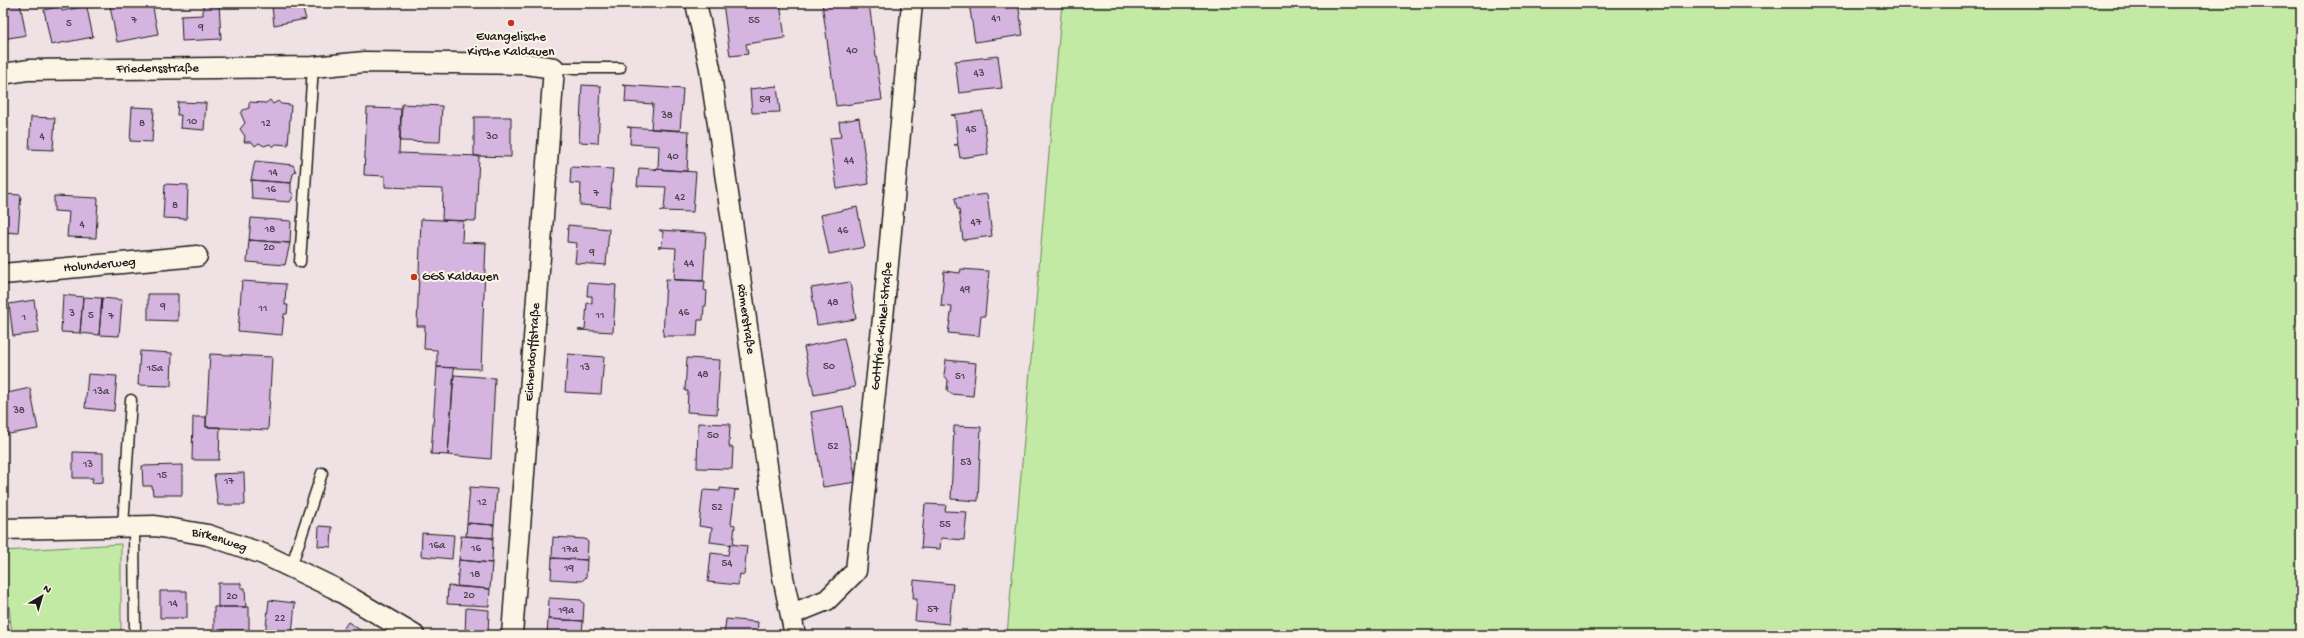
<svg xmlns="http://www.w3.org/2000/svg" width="2304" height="638" font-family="'Gochi Hand',sans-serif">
	<rect width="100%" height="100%" fill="#f0e2e4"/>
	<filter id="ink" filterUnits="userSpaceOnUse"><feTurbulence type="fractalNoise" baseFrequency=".025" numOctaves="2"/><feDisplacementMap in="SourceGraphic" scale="8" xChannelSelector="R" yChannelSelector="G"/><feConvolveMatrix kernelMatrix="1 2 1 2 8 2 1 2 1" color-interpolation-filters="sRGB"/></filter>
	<g filter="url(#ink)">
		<path fill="#c2eaa5" stroke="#6f8360" d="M1062,3h1239v632h-1294z
			M121,544v91h-109l-9,-84z"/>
		<path fill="#d5b4e0" stroke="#1c1c1c" d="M3,3h17l6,32 -23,4z
			M86,3l7,34 -42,8 -7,-35 17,-4 1,5 24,-5z
			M127,3l1,5 24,-5 6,31 -41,8 -7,-36z
			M203,3h16l2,36 -39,2 -1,-25 22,-1z
			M276,3h25l5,16 -32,6 -2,-19 5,-1z
			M723,3h57l5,35 -39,6 2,10 -18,2z
			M822,3h47l13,97 -46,6z
			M969,3h49l5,32 -48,7z
			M998,56l4,32 -43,5 -4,-32z
			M582,85l19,1 -3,57 -19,-1z
			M622,85l61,4 -3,42 -29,-2 2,-25 -28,-2 1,-16z
			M777,86l3,26 -28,1 -2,-24z
			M270,100l3,4 5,-3 3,3 10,1 -3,40 -12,-1 -3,3 -3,-3 -6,2 -5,-3 -4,3 -3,-4h-8l1,-6 -5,-7 5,-6 -4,-9 2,-4 6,-2v-6l17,1z
			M178,102l28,1 -2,27 -24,-2 1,-13h-4z
			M402,104l40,2 -2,36 -40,-1z
			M132,107l22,1 -2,34 -22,-1z
			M367,108l34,1 -2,44 80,3 -3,65 -34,-1 1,-31 -58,-2v-11l-21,-1z
			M983,111l5,43 -28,4 -2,-13h-4l4,-1 -3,-28 -4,-1z
			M31,117l24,1 -2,32 -24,-1z
			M474,117h37v40l-37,-1z
			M859,118l10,66 -32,5 -7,-51 11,-1 -2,-15z
			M627,127l62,4 -2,40 -33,-2 4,-1 1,-22 -29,-2 1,-16z
			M255,161l38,4 3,7 -3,2 -2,9 -40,-3z
			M571,167l42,2 -3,38 -30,-2 1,-21 -11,-1z
			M639,168l57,4 -3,40 -33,-1 4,-2 2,-22 -29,-1z
			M251,180l40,3v9l3,3 -4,7 -38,-3z
			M165,184l23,1 -1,34 -24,-1z
			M3,194l18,1 -3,38 -15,-1z
			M987,194l5,42 -29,4 -4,-31h-2l-2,-11z
			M54,196l44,2 -2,40 -29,-1 2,-25 -15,-1z
			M857,207l8,40 -36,7 -8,-39z
			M251,218l40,3 -1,22 -41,-3z
			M421,219l42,2 -1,21 24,1 -5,126 -44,-2v-17l-13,-1 1,-23h-8z
			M568,225l41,4 -3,36 -31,-2 2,-20 -10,-1z
			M659,230l47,3 -3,48 -29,-1 2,-32 -18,-1 4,-1 1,-14z
			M249,240l41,3 -5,22 -38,-3z
			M961,269l28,2 -4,45h-4l-2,20 -31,-3 4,-26 -11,-1 3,-35 16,2z
			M666,279l39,2 -1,9 3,1 -1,15h-2l-1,14h-5l-1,16h-34z
			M242,281l44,3 -1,21h3l-1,9h-3l-2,21 -44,-4z
			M850,282l6,37 -39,6 -6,-37z
			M588,283l28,2 -3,47 -35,-2 7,-1 2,-26h5v-7h-5z
			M148,294h30v27l-30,-1z
			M63,295l20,2 -3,36 -19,-1z
			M83,297l19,1 -3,37 -19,-2z
			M102,298l20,2 -3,36 -20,-1z
			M34,300l5,33 -26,3 -4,-32z
			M844,338l11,49 -41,8 -10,-48z
			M140,351l32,2 -1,33 -33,-1z
			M210,354l62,3 -4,73 -62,-3z
			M568,354l36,3 -3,37 -36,-2z
			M687,358l33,2 -3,54 -30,-2 1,-21h-3z
			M946,360l30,3 -3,33 -22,-2 -4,-4 1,-10 -4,-5z
			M437,367l17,1 -6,87 -17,-1z
			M88,374l29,2 -3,35 -29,-3z
			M454,375l41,3 -4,81 -43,-4z
			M30,388l8,41 -35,6v-41z
			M843,406l13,76 -33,5 -12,-75z
			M193,417h13v10h14l-1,33h-27z
			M698,423l32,1 -1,23h4l-1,22 -35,-1z
			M954,426l27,1 -3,74 -27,-2z
			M73,452l30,1v29l-11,1 1,-5h-20z
			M182,465v30h-29l-1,-9h-9l-1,-20z
			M244,473l1,32h-27l-4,-31z
			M470,487l27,2 -3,36 -27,-2z
			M720,488l19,2h-4l-4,34 4,1 -2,20 -23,-3 2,-14 -13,-2 4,-36 17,1z
			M925,504l21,1 -1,6 22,1 -3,28 -23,-2 -1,11 -19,-1z
			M467,523l27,2 -1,13 -27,-2z
			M319,526l13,1 -1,20 -13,-1z
			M422,533l32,2 -2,24 -31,-3z
			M461,536l32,2 -1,25 -33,-3z
			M553,537l32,2 3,3 -1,18 -35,-2z
			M730,544l17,2 -3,29 -4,-1 -2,11 -30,-3 3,-29 17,2z
			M552,558l35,2 -1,17 -4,4 -31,-2z
			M459,560l33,3 -2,26 -33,-3z
			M914,580l39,4 -4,40 -34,-3 2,-22h-4z
			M218,583h23v5h4l1,19h-28z
			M448,586l42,3 -1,17 -42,-2z
			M160,591h27v27h-27z
			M549,598l32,2 3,4 -1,17 -35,-2z
			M269,600l26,3 -3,32h-27z
			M214,607h35v23h-35z
			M466,608l23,2 -1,25h-23z
			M548,619l35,2 -1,14h-35z
			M726,619l32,3 -1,12 4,1h-37z
			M348,622l20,13h-29z"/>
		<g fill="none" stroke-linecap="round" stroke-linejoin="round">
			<defs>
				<path id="service" d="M554,68h66
					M300,262l13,-195
					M123,527l8,-127
					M134,527l1,108
					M291,567l31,-94"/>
				<g id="minor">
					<path id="s1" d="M696,3l14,65 73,509 12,58"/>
					<path id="s2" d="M3,74l25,-4 285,-3 52,-5 161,2 28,4 -42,567"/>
					<path id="s3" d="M3,274l194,-18"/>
					<path id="s4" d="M3,529l152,-3 53,9 55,19 71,34 80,47"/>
					<path id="s5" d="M792,614l35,-14 29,-29 27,-253 29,-315"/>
				</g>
			</defs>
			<use href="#service" stroke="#1c1c1c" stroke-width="13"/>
			<use href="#minor" stroke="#1c1c1c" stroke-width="23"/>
			<use href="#service" stroke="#fcf5e5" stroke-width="10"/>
			<use href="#minor" stroke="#fcf5e5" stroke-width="20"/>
		</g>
	</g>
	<g fill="#c8321e" stroke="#fcf5e5" stroke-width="1.5">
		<circle cx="511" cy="23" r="4"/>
		<circle cx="414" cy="277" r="4"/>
	</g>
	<g text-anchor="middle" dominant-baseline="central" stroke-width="4" stroke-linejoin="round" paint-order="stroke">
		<g font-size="11" fill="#4a424d">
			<text x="996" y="19">41</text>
			<text x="134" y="21">7</text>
			<text x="754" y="21">55</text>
			<text x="69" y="24">5</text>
			<text x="201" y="28">9</text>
			<text x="852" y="51">40</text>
			<text x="979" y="74">43</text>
			<text x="765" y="100">59</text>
			<text x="667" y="116">38</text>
			<text x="192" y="122">10</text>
			<text x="142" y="124">8</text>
			<text x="266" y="124">12</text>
			<text x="971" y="130">45</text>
			<text x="42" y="137">4</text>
			<text x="492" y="137">30</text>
			<text x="673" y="157">40</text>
			<text x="849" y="161">44</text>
			<text x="273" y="173">14</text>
			<text x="271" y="190">16</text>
			<text x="596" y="194">7</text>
			<text x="680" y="198">42</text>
			<text x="175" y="206">8</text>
			<text x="976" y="223">47</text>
			<text x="82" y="225">4</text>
			<text x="270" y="230">18</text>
			<text x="843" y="231">46</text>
			<text x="269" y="248">20</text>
			<text x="592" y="253">9</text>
			<text x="689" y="264">44</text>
			<text x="965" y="290">49</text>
			<text x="833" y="303">48</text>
			<text x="163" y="307">9</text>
			<text x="263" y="309">11</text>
			<text x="684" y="313">46</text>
			<text x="72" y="314">3</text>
			<text x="91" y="316">5</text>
			<text x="600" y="316">11</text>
			<text x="111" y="317">7</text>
			<text x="24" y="318">1</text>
			<text x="829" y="367">50</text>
			<text x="585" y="368">13</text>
			<text x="155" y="369">15a</text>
			<text x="703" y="375">48</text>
			<text x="960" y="377">51</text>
			<text x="101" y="392">13a</text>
			<text x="19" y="411">38</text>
			<text x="713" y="436">50</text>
			<text x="833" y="447">52</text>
			<text x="966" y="463">53</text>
			<text x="88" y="465">13</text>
			<text x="162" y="476">15</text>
			<text x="229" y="482">17</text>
			<text x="482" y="503">12</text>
			<text x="717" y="508">52</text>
			<text x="945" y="525">55</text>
			<text x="437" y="546">16a</text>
			<text x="476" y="549">16</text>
			<text x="570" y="550">17a</text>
			<text x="727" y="564">54</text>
			<text x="569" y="569">19</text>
			<text x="475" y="575">18</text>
			<text x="469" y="596">20</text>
			<text x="232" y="597">20</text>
			<text x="173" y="604">14</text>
			<text x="933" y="610">57</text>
			<text x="566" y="611">19a</text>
			<text x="280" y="619">22</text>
		</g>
		<g font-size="13" fill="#1c1c1c" stroke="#fcf5e5">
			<text x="511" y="37">Evangelische<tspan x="511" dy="15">Kirche Kaldauen</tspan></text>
			<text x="422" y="277" text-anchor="start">GGS Kaldauen</text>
		</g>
		<g font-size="13" fill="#1c1c1c" stroke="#fcf5e5">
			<text stroke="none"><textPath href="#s2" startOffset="155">Friedensstraße</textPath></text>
			<text stroke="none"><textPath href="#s3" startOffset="97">Holunderweg</textPath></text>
			<text stroke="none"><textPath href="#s1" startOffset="320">Römerstraße</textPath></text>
			<text stroke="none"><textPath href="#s5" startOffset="325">Gottfried-Kinkel-Straße</textPath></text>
			<text transform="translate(533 352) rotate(-86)">Eichendorffstraße</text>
			<text stroke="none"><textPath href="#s4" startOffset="218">Birkenweg</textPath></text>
		</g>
	</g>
	<rect width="2304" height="638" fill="none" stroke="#fcf5e5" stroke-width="16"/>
	<rect x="8" y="8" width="2288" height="622" fill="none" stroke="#1c1c1c" stroke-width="1.5" filter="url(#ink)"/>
	<g transform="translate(42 596) rotate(38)" stroke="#fcf5e5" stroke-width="3" paint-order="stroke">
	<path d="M0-3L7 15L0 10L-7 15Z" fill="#1c1c1c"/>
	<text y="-6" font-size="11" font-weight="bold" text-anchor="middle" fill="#1c1c1c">N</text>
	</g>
</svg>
